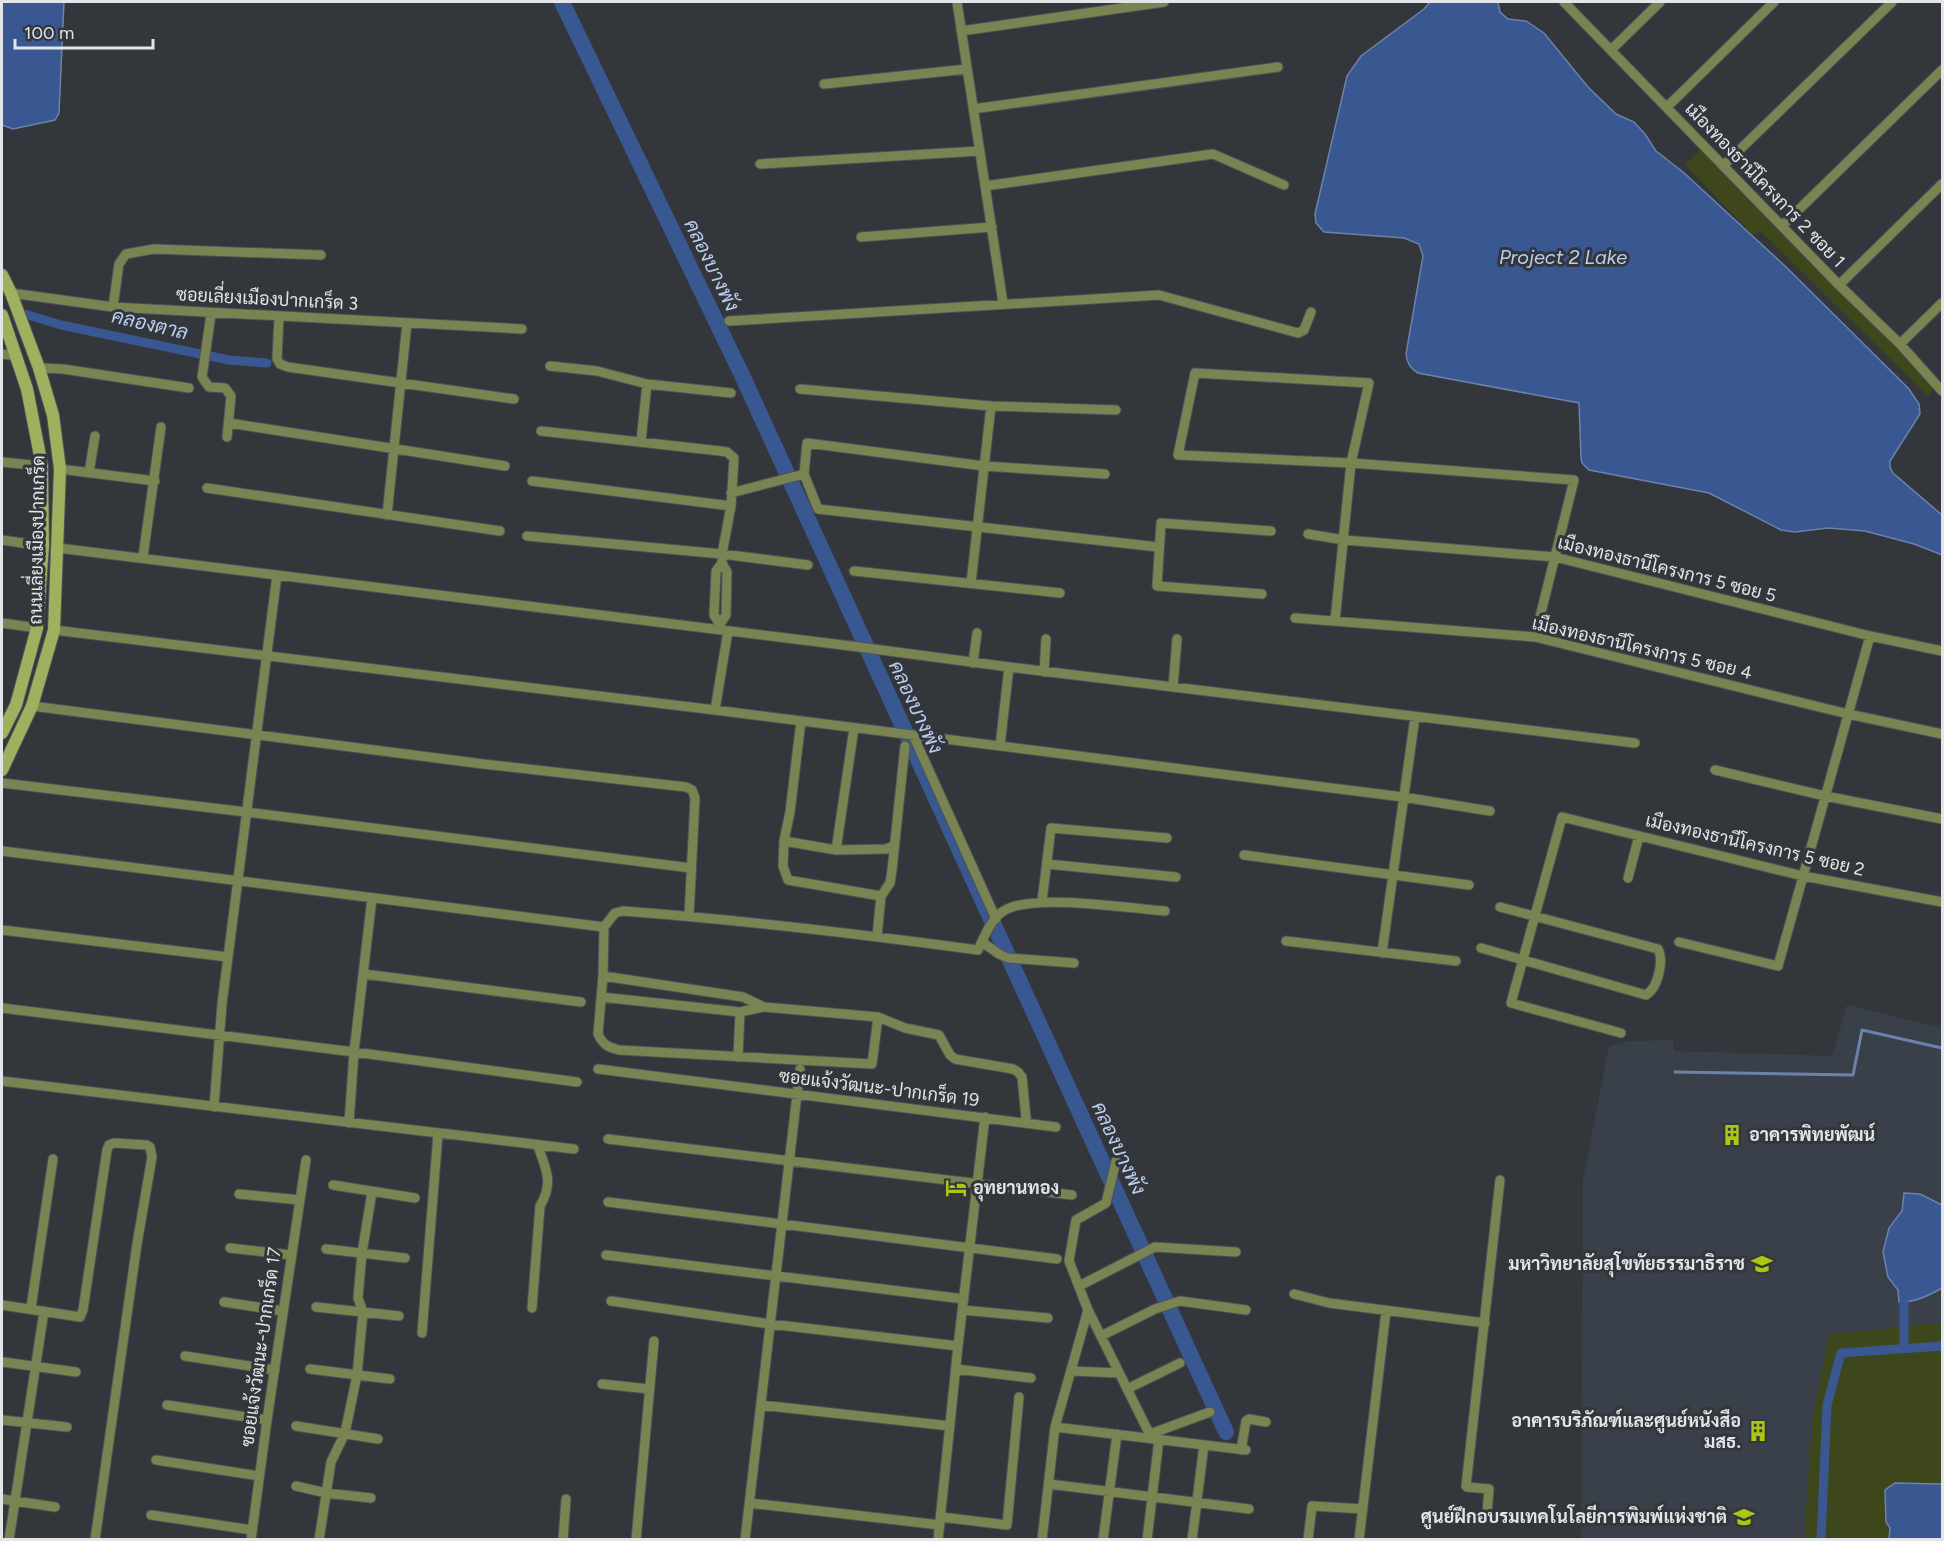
<svg xmlns="http://www.w3.org/2000/svg" width="1944" height="1541" font-family="Figtree,Sarabun,sans-serif">
	<rect width="100%" height="100%" fill="#33363b"/>
	<path fill="#3a404a" d="M1847,1005l95,23v511l-361,1 2,-361 26,-133 21,-5 43,-1 1,11 158,5z"/>
	<path fill="#3e461b" d="M1700,149l237,236 -9,11 -168,-165 -6,5 -69,-71z
		M1942,1323v216l-138,1 8,-119 17,-87z"/>
	<path fill="#395891" stroke="#6c82ab" stroke-width="1.5" d="M2,2h62l-5,111 -4,7 -42,9 -11,-4z
		M1430,2h68l2,10 8,7 18,2 18,12 44,54 28,27 18,8 11,12 11,17 27,21 102,94 124,123 10,15 1,10 -30,47v6l3,6 49,42v40l-28,-11 -49,-13 -37,-3 -33,4 -14,-2 -72,-37 -120,-23 -7,-7 -1,-5 -2,-55 -161,-30c-8,-5 -11,-10 -12,-19l17,-98 -4,-12 -15,-6 -80,-6 -8,-9 -1,-9 32,-138 14,-20 63,-47z
		M1904,1193l16,1 22,11v83c-12,7 -28,15 -43,14l-1,-12 -10,-13 -5,-25 6,-24 13,-17z
		M1895,1483l47,1v55h-53l1,-11 -4,-6 -1,-32z"/>
	<g fill="none" stroke-linecap="round" stroke-linejoin="round">
		<path stroke="#6c82ab" stroke-width="3" d="M1675,1072l178,3 9,-45 80,18"/>
		<path stroke="#395891" stroke-width="9" d="M25,314l36,11 168,35 38,3
			M1904,1302v45
			M1821,1540l6,-135 14,-52 101,-7"/>
		<path stroke="#395891" stroke-width="16" d="M562,2l179,371 485,1059"/>
		<defs>
			<path id="street" d="M957,2l46,301
				M1564,2l275,283 61,59 42,47
				M961,31l203,-29
				M1611,50l49,-48
				M824,84l143,-15
				M1667,107l107,-105
				M973,109l305,-42
				M760,164l220,-13
				M1723,166l169,-164
				M985,186l228,-32 71,31
				M1782,226l160,-156
				M861,237l131,-10
				M1839,285l103,-101
				M11,293l102,14 409,22
				M113,307l6,-43 7,-10 28,-5 167,6
				M211,314l-9,63 7,10 16,1 6,8 -4,41
				M279,316l-2,43 3,5 8,3 226,32
				M729,321l430,-26 139,38 6,-3 7,-18
				M1900,344l42,-41
				M2,354l15,2
				M550,366l47,5 50,13 84,9
				M39,368l24,1 126,19
				M800,389l191,17 125,4
				M229,423l276,43
				M541,431l179,20 7,1 7,6 -3,48 -9,48v9l5,9 -1,43 -9,14
				M641,441l6,-57
				M2,462l40,4
				M60,469l95,12
				M89,473l6,-37
				M1105,474l-121,-8 -177,-23 -3,31 14,35 340,38
				M532,481l199,25
				M207,488l293,43
				M731,493l73,-19
				M387,515l20,-192
				M1308,534l36,6 211,17 315,79 72,15
				M527,536l195,18 86,11
				M2,540l41,6
				M58,548l793,98 158,21 626,76
				M143,557l18,-130
				M854,571l206,22
				M971,583l20,-177
				M1262,594l-105,-8 4,-63 110,8
				M1295,618l240,19 313,77 94,20
				M1335,621l16,-158 18,-80 -174,-10 -17,82 173,8 223,17 -39,157
				M2,623l35,5
				M719,623l-5,-8 2,-44 6,-8
				M54,630l661,80 688,87 87,14
				M973,663l4,-30
				M1044,672l2,-33
				M1173,687l4,-48
				M32,706l451,58 203,23 6,3 3,8 -6,118
				M715,710l13,-79
				M801,721l-11,91 -6,29 -1,25 5,14 93,16
				M913,735l83,184
				M1000,746l9,-79
				M1715,770l110,26 117,23
				M2,783l244,29 445,56
				M784,841l52,9 50,-1 7,-3
				M836,850l18,-122
				M2,851l602,76
				M1244,855l225,30
				M1047,864l129,13
				M1628,878l11,-42
				M1042,901l9,-73 116,10
				M2,930l226,27
				M877,936l4,-40 9,-13 2,-13 13,-124
				M1286,941l170,20
				M982,942l17,12 9,4 66,5
				M1679,942l99,24 92,-330
				M1481,948l165,47c12,-7 18,-34 12,-46l-158,-42
				M1382,953l33,-236
				M364,974l217,28
				M603,976l140,21 21,10
				M601,997l139,15 24,-5 114,10 27,11 34,7 11,20 5,4 58,10 5,3 4,5 4,41
				M2,1008l352,44 223,30
				M878,1017l-6,47 -253,-14c-11,-3 -16,-5 -21,-16l5,-58 1,-49 11,-14 8,-2c119,9 237,23 355,39 7,-15 14,-34 29,-41 32,-15 121,-1 158,2
				M1621,1033l-110,-30 51,-186 241,59 139,26
				M738,1057l2,-45
				M598,1069l458,58
				M2,1081l572,68
				M214,1107l8,-103 55,-429
				M349,1123l5,-71 18,-154
				M608,1139l464,56
				M1116,1161l-10,42 -30,17 -7,41 19,49 64,129
				M333,1185l82,13
				M239,1194l61,6
				M608,1202l449,57
				M230,1248l62,7
				M326,1249l79,9
				M606,1255l358,44
				M1079,1286l76,-39 81,5
				M1294,1294l35,9 156,20
				M611,1301l159,23 188,22
				M224,1302l59,9
				M2,1305l78,12 3,-7 24,-160 2,-5 5,-2 33,2 3,2 2,10 -15,87 -42,296
				M316,1307l83,9
				M31,1308l22,-149
				M532,1308l8,-102c14,-24 6,-36 -2,-60
				M963,1310l85,8
				M422,1333l16,-199
				M1101,1336l54,-27 25,-8 66,9
				M185,1356l90,14
				M3,1362l73,10
				M310,1369l80,10
				M956,1369l75,9
				M1071,1371l48,2
				M602,1384l47,5
				M1127,1389l53,-26
				M167,1405l100,15
				M761,1405l189,21
				M2,1420l65,7
				M296,1426l82,13
				M1055,1427l191,23
				M1150,1434l60,-22
				M1241,1450l5,-29 3,-2 17,3
				M156,1460l103,16
				M1049,1484l200,25
				M296,1486l30,7 45,5
				M2,1499l53,8
				M750,1503l190,22
				M1487,1513l2,-24 -22,-2 -1,-1 34,-306
				M151,1515l101,15
				M941,1517l66,8 12,-128
				M9,1540l35,-229
				M251,1540l16,-120 39,-260
				M319,1540l12,-78 14,-29 12,-58 6,-63 -5,-14 1,-12 3,-33 10,-61
				M563,1540l3,-41
				M636,1540l18,-199
				M745,1540l55,-471
				M938,1540l20,-194 27,-229
				M1042,1540l13,-113 33,-117
				M1103,1540l14,-106
				M1147,1540l12,-101
				M1192,1540l12,-95
				M1308,1540l4,-34 51,3
				M1359,1540l27,-229"/>
			<path id="secondary" d="M2,275l9,18 28,75 14,47 7,54 -6,161 -22,76 -30,64
				M2,315l25,74 15,77 1,80 -6,82 -21,77 -14,28"/>
		</defs>
		<use href="#street" stroke="#4f5257" stroke-width="11"/>
		<use href="#secondary" stroke="#4f5257" stroke-width="14"/>
		<use href="#street" stroke="#798452" stroke-width="9"/>
		<use href="#secondary" stroke="#9fb05e" stroke-width="12"/>
	</g>
	<defs>
		<symbol id="building-bare" viewBox="-9 -9 18 18"><path d="M-4-6H4V6H1V3H-1V6H-4ZM-2.5-4.3h1.7v1.8h-1.7ZM.8-4.3h1.7v1.8H.8ZM-2.5-1h1.7V.8h-1.7ZM.8-1h1.7V.8H.8Z" fill="#acc613" stroke="#33363b" stroke-width="2.5" paint-order="stroke"/></symbol>
		<symbol id="hotel-bare" viewBox="-9 -9 18 18"><path d="M-6-4.5h1.5V1H6V5H4.5V3h-9V5H-6ZM-4 0a1.8 1.8 0 1 1 3.6 0ZM.5 0V-2.5h3Q6-2.5 6 0Z" fill="#acc613" stroke="#33363b" stroke-width="2.5" paint-order="stroke"/></symbol>
		<symbol id="university-bare" viewBox="-9 -9 18 18"><path d="M0-5L7-2L0 1L-7-2ZM-4 1L0 2.5L4 1V4Q0 6-4 4Z" fill="#acc613" stroke="#33363b" stroke-width="2.5" paint-order="stroke"/></symbol>
	</defs>
	<g fill-rule="evenodd">
		<use href="#building-bare" x="1717" y="1120" width="30" height="30"/>
		<use href="#hotel-bare" x="941" y="1173" width="30" height="30"/>
		<use href="#university-bare" x="1747" y="1249" width="30" height="30"/>
		<use href="#building-bare" x="1743" y="1416" width="30" height="30"/>
		<use href="#university-bare" x="1729" y="1502" width="30" height="30"/>
	</g>
	<g text-anchor="middle" dominant-baseline="central" stroke-width="6" stroke-linejoin="round" paint-order="stroke">
		<g font-size="18" fill="#e3e5e8" stroke="#33363b">
			<text transform="translate(1765 185) rotate(46)">เมืองทองธานีโครงการ 2 ซอย 1</text>
			<text transform="translate(267 299) rotate(3)">ซอยเลี่ยงเมืองปากเกร็ด 3</text>
			<text transform="translate(37 540) rotate(-89)">ถนนเลี่ยงเมืองปากเกร็ด</text>
			<text transform="translate(1667 569) rotate(14)">เมืองทองธานีโครงการ 5 ซอย 5</text>
			<text transform="translate(1642 648) rotate(13)">เมืองทองธานีโครงการ 5 ซอย 4</text>
			<text transform="translate(1755 845) rotate(13)">เมืองทองธานีโครงการ 5 ซอย 2</text>
			<text transform="translate(879 1088) rotate(7)">ซอยแจ้งวัฒนะ-ปากเกร็ด 19</text>
			<text transform="translate(261 1347) rotate(-82)">ซอยแจ้งวัฒนะ-ปากเกร็ด 17</text>
		</g>
		<g font-size="18" font-weight="bold" fill="#e3e5e8" stroke="#33363b" text-anchor="end">
			<text x="1749" y="1135" text-anchor="start">อาคารพิทยพัฒน์</text>
			<text x="973" y="1188" text-anchor="start">อุทยานทอง</text>
			<text x="1745" y="1264">มหาวิทยาลัยสุโขทัยธรรมาธิราช</text>
			<text x="1741" y="1421">อาคารบริภัณฑ์และศูนย์หนังสือ<tspan x="1741" dy="21">มสธ.</tspan></text>
			<text x="1727" y="1517">ศูนย์ฝึกอบรมเทคโนโลยีการพิมพ์แห่งชาติ</text>
		</g>
		<g font-size="20" font-style="italic" fill="#bbcef1" stroke="#33363b">
			<text x="1563" y="257">Project 2 Lake</text>
			<text transform="translate(712 265) rotate(64)">คลองบางพัง</text>
			<text transform="translate(150 324) rotate(13)">คลองตาล</text>
			<text transform="translate(916 707) rotate(65)">คลองบางพัง</text>
			<text transform="translate(1119 1148) rotate(65)">คลองบางพัง</text>
		</g>
	</g>
	<rect width="1944" height="1541" fill="none" stroke="#e3e5e8" stroke-width="6"/>
	<path d="M15 39v9h138v-9" fill="none" stroke="#e3e5e8" stroke-width="3"/>
	<text x="24" y="39" font-size="18" fill="#e3e5e8" stroke="#33363b" stroke-width="4.5" paint-order="stroke">100 m</text>
</svg>
